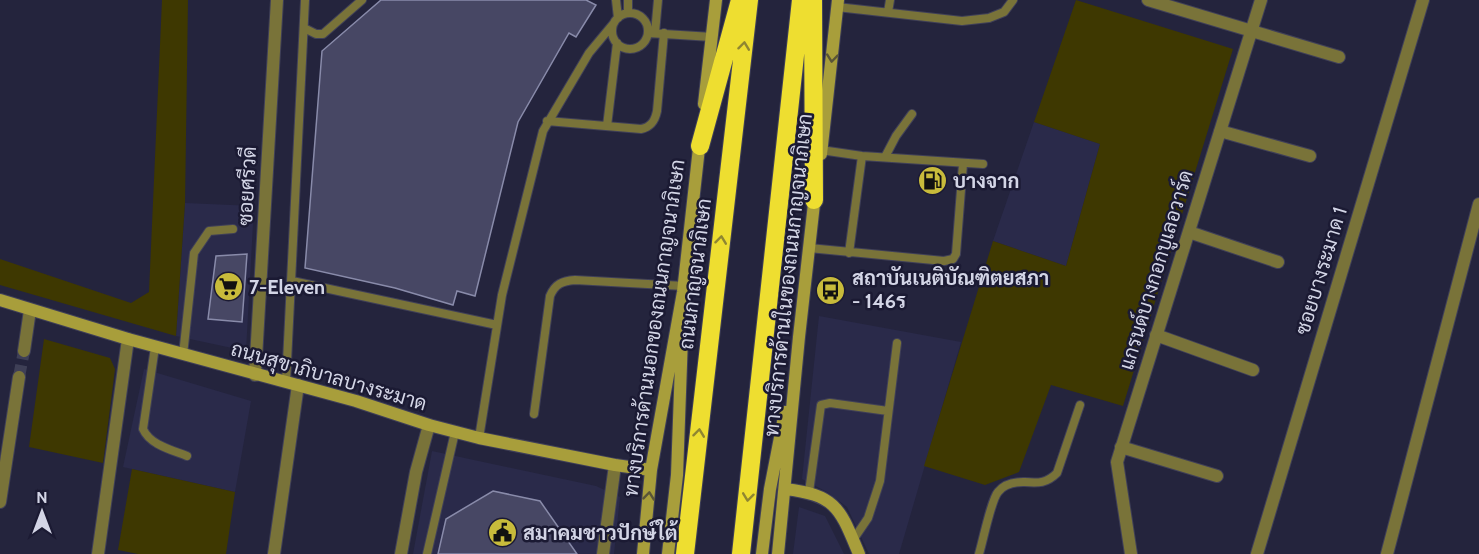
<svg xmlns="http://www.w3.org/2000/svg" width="1479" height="554" font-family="Cabin,Sarabun,sans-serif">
	<rect width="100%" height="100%" fill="#24243d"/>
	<path fill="#2a2a4a" d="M1034,122l66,22 -34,122 -73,-25z
		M185,203l69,3 -8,145 -70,-15z
		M819,316l142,26 -62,212h-30l-22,-47 -20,-15 -25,-13z
		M144,369l107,32 -16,91 -112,-25z
		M432,451l164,35 24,11 -6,57h-201z
		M799,507l26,9 19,38h-51z"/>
	<path fill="#3e3801" d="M162,0h26l-3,203 -9,133 -176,-51v-26l131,44 18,-11z
		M1076,0l157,49 -110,357 -72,-21 -32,87 -34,13 -61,-19 69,-225 73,25 34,-122 -66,-22z
		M44,339l66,19 5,11 -12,94 -74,-16z
		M132,469l103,23 -9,62h-88l-20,-4z"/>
	<path fill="#474764" stroke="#898baa" stroke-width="1.5" d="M381,0h205l10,5 -20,32 -7,-4 -51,89 -43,174 -18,-5 -4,14 -58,-17 -90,-20 17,-217z
		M247,254l-5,68 -34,-3 8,-63z
		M493,491l47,10 37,53h-139l8,-35z"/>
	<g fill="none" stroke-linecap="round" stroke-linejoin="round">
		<path stroke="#3e3f56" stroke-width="12" stroke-dasharray="12 6" stroke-linecap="butt" d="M19,377l5,-26"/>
		<defs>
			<path id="lane" d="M616,0l2,18
				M837,7l125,14 27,-3 15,-6 9,-12
				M888,12l2,-12
				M628,13v-13
				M612 31a18 18 0 1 1 36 0a18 18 0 1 1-36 0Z
				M304,28l12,6h7l39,-34
				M648,33l64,4
				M655,33l3,-33
				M547,121l94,8c10,-2 14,-8 16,-18l7,-78
				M607,126l10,-83
				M821,150l41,6 121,8
				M885,157l11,-21 16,-22
				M809,248l135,13 9,-2 3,-5 7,-90
				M849,253l13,-97
				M292,281l205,44
				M155,347l-12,82c7,16 29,21 44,27
				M183,355l11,-102 15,-22 24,-2
				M286,382l19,-382
				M534,414l16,-118c5,-12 12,-15 25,-16l109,6
				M479,438l23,-143 41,-164 46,-78 25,-30
				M809,492l12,-87 9,-2 58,8
				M853,540l15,-22 12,-37 17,-138
				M427,554l28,-122
				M979,554c4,-13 12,-54 19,-62 6,-8 16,-10 25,-10 15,1 23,2 34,-9l23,-68"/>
			<path id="street" d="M1148,0l191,57
				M1220,131l90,25
				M1189,232l89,30
				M1156,335l97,35
				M24,351l6,-41
				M255,375l22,-375
				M1121,447l96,29
				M0,502l19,-125
				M98,554l30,-215
				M274,554l24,-169
				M401,554l15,-82 13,-47
				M603,554l12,-89
				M1131,554l-14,-92 144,-462
				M1257,554l166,-554
				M1387,554l92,-350"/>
			<path id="secondary" d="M704,104l12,-104
				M821,154l17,-154
				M0,300l128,39 228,62 73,24 50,13 136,27 36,5
				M785,489c52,6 55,20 74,65
				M643,554l8,-84 32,-178 17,-153
				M668,554l9,-79 5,-138
				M762,554l8,-65 15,-77
				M778,554l21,-217 16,-142"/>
			<path id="highway" d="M813,0l1,200
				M700,146l40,-146
				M685,554l64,-554
				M741,554l60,-554"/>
		</defs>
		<use href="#lane" stroke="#404058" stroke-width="10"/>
		<use href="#street" stroke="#404058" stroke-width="14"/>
		<use href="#secondary" stroke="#404058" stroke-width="14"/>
		<use href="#highway" stroke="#404058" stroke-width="20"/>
		<use href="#lane" stroke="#797339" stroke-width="8"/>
		<use href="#street" stroke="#797339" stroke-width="12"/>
		<use href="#secondary" stroke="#a89e3b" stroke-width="12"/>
		<use href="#highway" stroke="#eede30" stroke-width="18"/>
	</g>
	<defs><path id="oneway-chevron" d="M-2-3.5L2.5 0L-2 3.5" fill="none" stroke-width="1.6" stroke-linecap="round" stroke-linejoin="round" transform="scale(1.5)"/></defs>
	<g stroke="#8f8631">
		<use href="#oneway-chevron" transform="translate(744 46) rotate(-83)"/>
		<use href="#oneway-chevron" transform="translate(721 240) rotate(-83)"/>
		<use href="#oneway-chevron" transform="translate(699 433) rotate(-83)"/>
		<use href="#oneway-chevron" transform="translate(748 497) rotate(97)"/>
	</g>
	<g stroke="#5a5537">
		<use href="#oneway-chevron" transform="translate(832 58) rotate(96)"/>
		<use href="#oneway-chevron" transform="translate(649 496) rotate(-84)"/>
	</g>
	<defs>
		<symbol id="fuel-disc" viewBox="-11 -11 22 22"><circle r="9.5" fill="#c8bb3b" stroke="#1b1a33"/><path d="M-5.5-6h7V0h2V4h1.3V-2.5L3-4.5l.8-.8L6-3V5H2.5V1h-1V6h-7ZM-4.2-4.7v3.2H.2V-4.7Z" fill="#111"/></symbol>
		<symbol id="supermarket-disc" viewBox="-11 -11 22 22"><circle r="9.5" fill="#c8bb3b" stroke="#1b1a33"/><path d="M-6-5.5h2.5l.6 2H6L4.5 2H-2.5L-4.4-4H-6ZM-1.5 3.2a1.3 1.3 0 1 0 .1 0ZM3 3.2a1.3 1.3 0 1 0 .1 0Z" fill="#111"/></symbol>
		<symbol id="bus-disc" viewBox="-11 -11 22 22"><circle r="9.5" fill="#c8bb3b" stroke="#1b1a33"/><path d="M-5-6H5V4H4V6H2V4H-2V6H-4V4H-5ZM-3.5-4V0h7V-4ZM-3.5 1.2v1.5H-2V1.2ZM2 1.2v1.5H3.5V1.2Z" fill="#111"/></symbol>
		<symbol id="civic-disc" viewBox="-11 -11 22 22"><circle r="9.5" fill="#c8bb3b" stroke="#1b1a33"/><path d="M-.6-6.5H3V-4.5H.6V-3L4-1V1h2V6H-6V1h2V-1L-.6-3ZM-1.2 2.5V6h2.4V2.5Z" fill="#111"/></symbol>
	</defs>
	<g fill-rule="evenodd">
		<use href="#fuel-disc" x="916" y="164" width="33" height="33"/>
		<use href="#supermarket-disc" x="212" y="270" width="33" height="33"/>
		<use href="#bus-disc" x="814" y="274" width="33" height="33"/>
		<use href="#civic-disc" x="486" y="516" width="33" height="33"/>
	</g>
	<g text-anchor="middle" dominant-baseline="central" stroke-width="5" stroke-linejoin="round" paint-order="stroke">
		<g font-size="20" font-weight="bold" fill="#d3d5e6" stroke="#1b1a33" text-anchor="start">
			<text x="953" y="181">บางจาก</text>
			<text x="852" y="278">สถาบันเนติบัณฑิตยสภา<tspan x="852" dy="23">- 146ร</tspan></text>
			<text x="249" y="287">7-Eleven</text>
			<text x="523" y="533">สมาคมชาวปักษ์ใต้</text>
		</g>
		<g font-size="20" fill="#d3d5e6" stroke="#1b1a33">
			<text transform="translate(247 186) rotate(-87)">ซอยศรีวดี</text>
			<text transform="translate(1156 270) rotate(-73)">แกรนด์บางกอกบูเลอวาร์ด</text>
			<text transform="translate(1321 271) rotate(-73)">ซอยบางระมาด 1</text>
			<text transform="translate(695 274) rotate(-83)">ถนนกาญจนาภิเษก</text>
			<text transform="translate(788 275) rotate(-84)">ทางบริการด้านในของถนนกาญจนาภิเษก</text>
			<text transform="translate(654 328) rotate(-82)">ทางบริการด้านนอกของถนนกาญจนาภิเษก</text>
			<text transform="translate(329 376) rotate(16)">ถนนสุขาภิบาลบางระมาด</text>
		</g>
	</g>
	<g transform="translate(42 512)" stroke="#1b1a33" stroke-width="4.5" paint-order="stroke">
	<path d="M0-4.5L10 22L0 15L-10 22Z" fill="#d3d5e6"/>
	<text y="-9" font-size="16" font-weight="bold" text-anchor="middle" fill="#d3d5e6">N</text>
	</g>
</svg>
